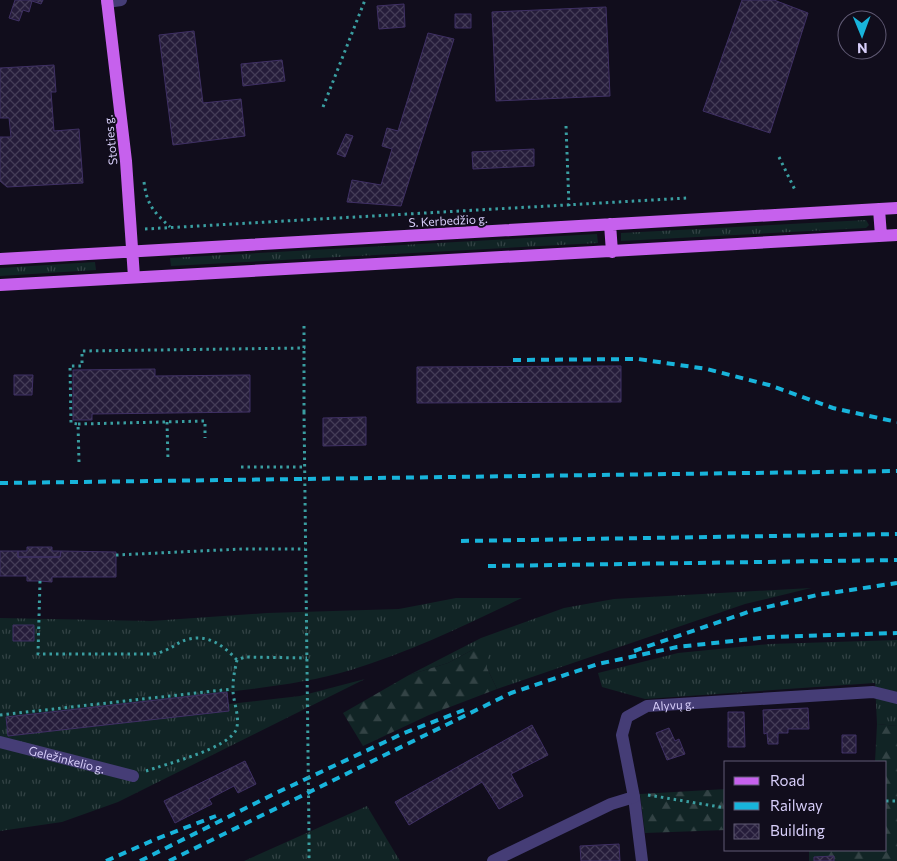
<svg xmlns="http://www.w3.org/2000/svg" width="897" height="861" font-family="Commissioner,sans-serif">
	<defs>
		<pattern id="grass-tufts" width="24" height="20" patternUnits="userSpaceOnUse" patternTransform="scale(1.25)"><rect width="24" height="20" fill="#112425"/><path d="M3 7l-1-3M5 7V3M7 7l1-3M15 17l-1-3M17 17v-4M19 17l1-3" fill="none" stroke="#334345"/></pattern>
		<pattern id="forest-firs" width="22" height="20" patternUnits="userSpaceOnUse" patternTransform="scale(1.25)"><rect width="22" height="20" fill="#112425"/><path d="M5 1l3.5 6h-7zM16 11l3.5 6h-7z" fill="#334345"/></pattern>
		<pattern id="building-cross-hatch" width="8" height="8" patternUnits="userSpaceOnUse" patternTransform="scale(1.25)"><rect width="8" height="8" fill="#251c3a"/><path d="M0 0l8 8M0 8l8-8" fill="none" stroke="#443c57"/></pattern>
	</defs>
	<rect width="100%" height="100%" fill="#110d1c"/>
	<path fill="url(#grass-tufts)" d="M866,220l3,5 -3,3 -245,13v-8z
		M597,234l1,9 -427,23 -1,-8z
		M95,262l1,8 -96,6v-8z
		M811,588l-66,16 -248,85 -10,-21v-15l-13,-4 -26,14 -39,12 72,-37 83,-30 50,-9z
		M456,598h66c-56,27 -112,54 -171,72 -40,12 -83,17 -124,22l2,12 71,-8 65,-17 -247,123 -56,20 -62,9v-213l151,3 116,-8 132,-4z
		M897,640v86l-20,-2 -2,-41 -230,16 -43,-12 -4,-14 80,-20 92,-9z
		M367,806l33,55h-156z"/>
	<path fill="url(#forest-firs)" d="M483,647l4,6v15l10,21 -68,26 -66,31 -20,-33 66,-38 39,-12 26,-14z
		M877,724l20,2v135h-88v-11h77v-88h-11z
		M726,789v41l-81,3 -5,-39z"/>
	<path fill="url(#building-cross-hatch)" stroke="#3f3064" d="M15,0h28l-2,4 -9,-3 -3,11 -6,-2 -4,11 -10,-3z
		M742,0h32l34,13 -38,120 -67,-22z
		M404,4l1,23 -26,2 -2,-23z
		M606,7l4,89 -114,5 -4,-89z
		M455,14h16v14h-16z
		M194,31l9,72 38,-4 4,37 -72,9 -14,-110z
		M428,33l26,6 -53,167 -54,-4 5,-22 29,5 11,-36 -10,-3 5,-18 11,3z
		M282,60l3,21 -42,5 -2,-22z
		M54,65l2,27h-5l3,39 25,-2 4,54 -76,4 -7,-6v-44h11l-2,-19h-9v-50z
		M346,134l7,2 -8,21 -8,-3z
		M534,149v17l-61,3 -1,-17z
		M621,366v36l-204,1v-36z
		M155,369v7l95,-1v37l-158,2v6h-19v-50z
		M14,375h19l-1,20h-18z
		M366,417v28l-43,1v-28z
		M27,547h25v4h9l-1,6h-42v-6h9z
		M0,551h18v6h42l1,-6 55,1v25h-64v5l-12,-1h-13v-5h-27z
		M13,625h21v16h-21z
		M227,692l2,19 -221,25 -2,-19z
		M808,708l1,21h-21v4h-10v11h-10l-1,-11 -3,1 -1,-24z
		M728,712h16l1,35h-17z
		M532,725l16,30 -37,19 12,22 -24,13 -17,-27 -73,43 -14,-23z
		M669,728l6,13 4,-2 6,15 -18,6 -11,-27z
		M842,735h14v18h-14z
		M245,761l11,23 -18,9 -4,-7 -25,13 3,5 -37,19 -11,-22z
		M619,844l1,17h-39l-1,-15z
		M834,856v5h-20v-4z"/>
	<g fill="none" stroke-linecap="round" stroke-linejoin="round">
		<path stroke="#3a9ea1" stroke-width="3" stroke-dasharray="2.5 4" stroke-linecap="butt" d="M323,107l42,-107
			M566,126l3,80
			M779,157l17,35
			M144,182c3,23 9,29 26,45
			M145,229l543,-31
			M304,412v-64
			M167,422l1,39
			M78,424l127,-3v17
			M79,462l-1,-38 -7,-1 -1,-57h12v-15l222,-3v-22
			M241,467h64
			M116,555l126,-6h63
			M40,581l-2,73h115c18,-3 23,-12 36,-15 20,-5 36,8 48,21
			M0,715l232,-26
			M146,771c20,-7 81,-22 90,-41 5,-13 -4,-30 -3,-43 0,-9 2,-18 4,-27l8,-3 62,1
			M648,795l78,13
			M886,801h11
			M309,836v25"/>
		<g stroke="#453d76" stroke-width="12">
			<path d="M107,2l14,-2"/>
			<path id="s1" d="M0,742l133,34"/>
			<path d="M634,797l8,64"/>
			<path id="s2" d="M493,861l118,-57 23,-7 -12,-62 5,-18 20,-11 226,-14 24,6"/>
		</g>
		<path stroke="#c661ed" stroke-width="12" d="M107,0l19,161 8,116
			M879,209l2,27
			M610,224l2,28
			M0,259l897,-51
			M0,285l897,-50"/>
		<path stroke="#18b4db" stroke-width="4" stroke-dasharray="8 6" stroke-linecap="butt" d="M513,360l125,-1 69,10 62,16 64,23 64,14
			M0,483l897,-12
			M461,541l436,-7
			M488,566l409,-6
			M634,651l117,-40 66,-16 80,-12
			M106,861l50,-22 60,-23
			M140,861l136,-68 128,-60 60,-23
			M169,861l342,-168 87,-29 79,-17 92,-10 128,-4"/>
		<path stroke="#3a9ea1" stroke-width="3" stroke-dasharray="2.5 4" stroke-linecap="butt" d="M304,412l5,424"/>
	</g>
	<g text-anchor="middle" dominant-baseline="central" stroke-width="4" stroke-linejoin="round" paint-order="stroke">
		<g font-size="12" fill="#d7cef9" stroke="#110d1c">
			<text transform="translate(110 140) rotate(-96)">Stoties g.</text>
			<text transform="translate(448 220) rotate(-3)">S. Kerbedžio g.</text>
			<text stroke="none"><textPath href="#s2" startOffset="286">Alyvų g.</textPath></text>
			<text stroke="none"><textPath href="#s1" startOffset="69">Geležinkelio g.</textPath></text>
		</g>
	</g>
	<rect x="724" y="761" width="162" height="90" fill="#110d1c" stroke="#605a74"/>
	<rect x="734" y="777" width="25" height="8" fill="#c661ed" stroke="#605a74"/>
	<text x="770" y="786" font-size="15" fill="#d7cef9">Road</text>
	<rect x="734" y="802" width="25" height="8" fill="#18b4db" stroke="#605a74"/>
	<text x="770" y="811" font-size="15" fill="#d7cef9">Railway</text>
	<rect x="734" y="824" width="25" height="15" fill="url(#building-cross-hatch)" stroke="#605a74"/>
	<text x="770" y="836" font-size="15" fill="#d7cef9">Building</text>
	<g transform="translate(862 35) rotate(179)"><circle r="24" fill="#110d1c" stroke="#605a74"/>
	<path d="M0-4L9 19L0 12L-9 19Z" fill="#18b4db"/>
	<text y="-8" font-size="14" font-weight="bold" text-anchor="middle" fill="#d7cef9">N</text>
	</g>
</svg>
